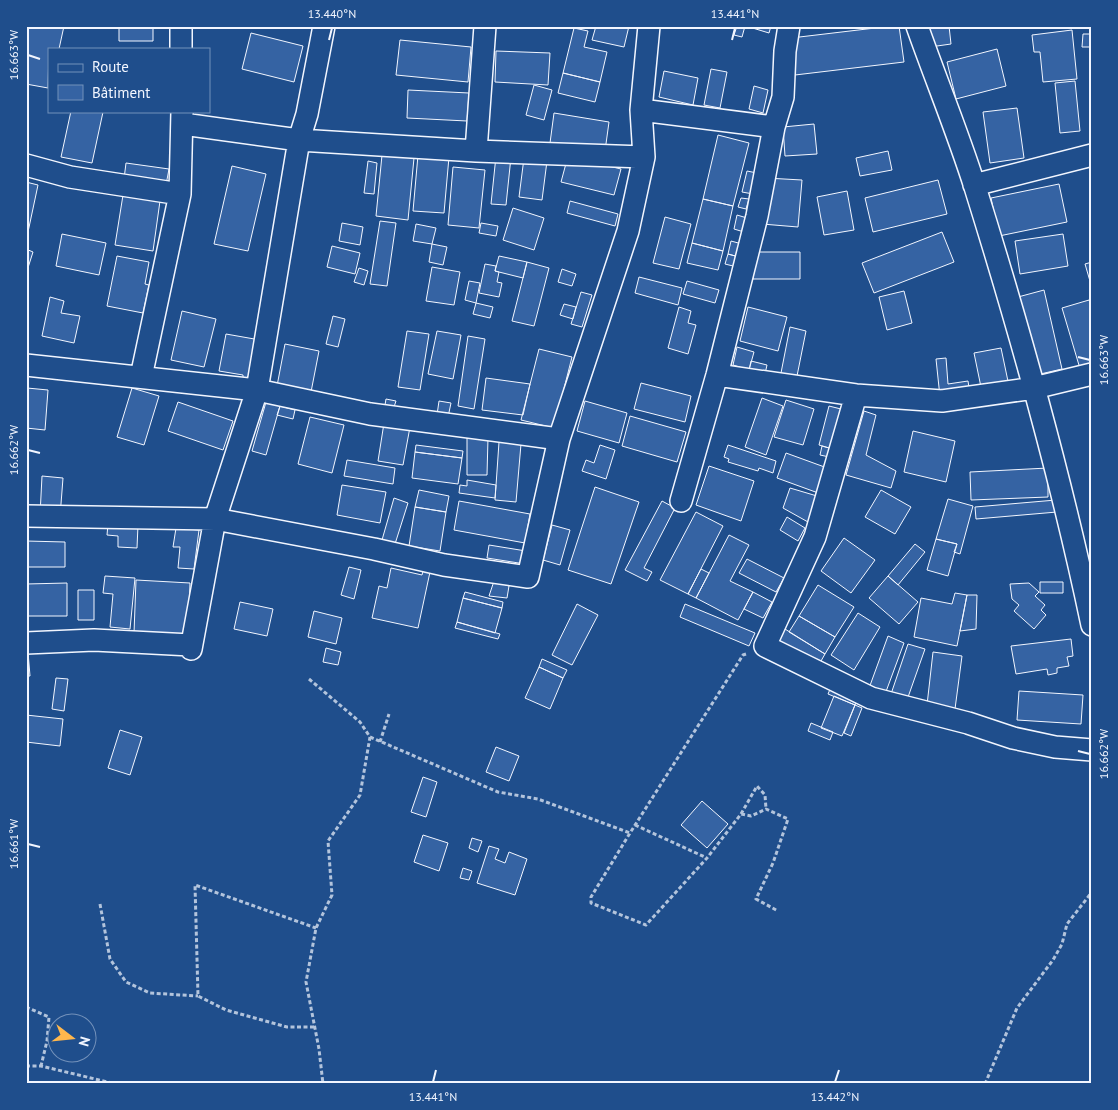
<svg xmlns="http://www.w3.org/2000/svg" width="1118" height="1110" font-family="'PT Sans',sans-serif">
	<rect width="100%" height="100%" fill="#1f4e8c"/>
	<path fill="#3563a3" stroke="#f2f6ff" d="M26,26h38l-5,23h-10l-1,39 -22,-4z
		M119,26h34v15h-34z
		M596,26h33l-5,21 -32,-7z
		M737,26h8l-3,11 -8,-2z
		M746,26h25l-2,7z
		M892,26h7l5,36 -109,13 -4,-37z
		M927,26h22l2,18 -21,3z
		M574,28l14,3 -4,16 23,5 -7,30 -37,-9z
		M1072,30l5,49 -34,3 -3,-30h-6l-2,-17z
		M251,33l52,13 -9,36 -52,-13z
		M1083,34h9v13h-10z
		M400,40l71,7 -3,35 -72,-7z
		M997,49l9,37 -50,13 -9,-37z
		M496,51l54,2 -2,32 -53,-3z
		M711,69l16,3 -7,36 -16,-3z
		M664,71l34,7 -5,27 -34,-8z
		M563,73l37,9 -5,20 -37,-9z
		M1075,81l5,50 -20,2 -5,-50z
		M534,85l18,5 -8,30 -18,-5z
		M754,86l14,4 -5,23 -14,-4z
		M408,90l61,3 -2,28 -60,-3z
		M1017,108l7,50 -34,5 -7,-51z
		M71,111l32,1 -11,51 -31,-6z
		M554,113l55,9 -4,29 -55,-8z
		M814,124l3,30 -32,2 -2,-29z
		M718,135l31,8 -16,63 -30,-7z
		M888,151l4,19 -32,6 -4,-18z
		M382,155l32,3 -6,62 -32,-4z
		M418,155l31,2 -5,56 -31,-2z
		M496,156l15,1 -5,48 -15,-1z
		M568,156l53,13 -7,26 -53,-13z
		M524,158l23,3 -5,39 -23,-3z
		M368,161l9,2 -3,31 -10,-1z
		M126,163l43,6 -3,16 -42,-6z
		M232,166l34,8 -18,77 -34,-7z
		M453,167l32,3 -6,58 -31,-3z
		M747,171l10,2 -4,21 -11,-2z
		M766,178l36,2 -4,47 -36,-3z
		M938,180l9,34 -74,18 -8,-34z
		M26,182l12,3 -10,47h-2z
		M1059,184l8,38 -68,14 -8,-38z
		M847,191l7,39 -30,5 -7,-38z
		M123,195l37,6 -7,50 -38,-6z
		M741,198l8,1 -3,10 -8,-2z
		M703,199l30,7 -10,45 -31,-8z
		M570,201l48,13 -3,12 -48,-13z
		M513,208l31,10 -10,32 -31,-10z
		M737,215l10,3 -3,14 -10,-3z
		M665,217l26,7 -12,45 -26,-6z
		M380,221l16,2 -9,63 -17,-2z
		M342,223l21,4 -3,18 -21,-4z
		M481,223l17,3 -2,10 -17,-3z
		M416,224l20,4 -4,16 -19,-3z
		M942,232l12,30 -80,31 -12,-30z
		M62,234l44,9 -7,32 -43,-9z
		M1063,234l5,32 -48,8 -5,-33z
		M731,241l11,3 -3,13 -11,-3z
		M692,243l31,8 -5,19 -31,-7z
		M432,244l15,3 -4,18 -14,-3z
		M332,246l28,7 -5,21 -28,-7z
		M26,249l7,3 -7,22z
		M753,252h47v27h-47z
		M728,254l11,3 -2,10 -12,-3z
		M117,256l32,6 -4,22 4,1 -6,28 -36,-7z
		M499,256l28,6 -4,16 -28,-7z
		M527,262l22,6 -15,58 -22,-5z
		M1092,262v26l-7,-24z
		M485,264l11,2 -1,5 4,1 -2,10 5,1 -3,14 -20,-4z
		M432,267l28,5 -6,33 -28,-4z
		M359,268l9,3 -4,14 -10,-3z
		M562,269l14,5 -4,12 -14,-4z
		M639,277l43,11 -4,17 -43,-12z
		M469,281l11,2 -4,20 -11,-3z
		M687,281l32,9 -4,13 -32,-9z
		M1044,290l18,79 -26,6 -18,-78z
		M904,291l8,32 -25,7 -8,-33z
		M581,292l11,3 -10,32 -11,-3z
		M50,297l14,4 -3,12 19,3 -6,27 -32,-7z
		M1089,300l3,9v60l-11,3 -19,-64z
		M476,303l17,4 -3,11 -17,-4z
		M564,304l12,3 -3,12 -13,-4z
		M679,307l12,4 -3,12 8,2 -8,29 -20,-6z
		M748,307l39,10 -9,34 -38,-10z
		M182,311l34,8 -12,48 -33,-7z
		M333,316l12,3 -7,28 -12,-3z
		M790,327l16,4 -10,50 -16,-3z
		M407,331l22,3 -9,56 -22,-3z
		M437,331l24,4 -8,44 -25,-5z
		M226,334l34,6 -8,43 -9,-2v-6l-24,-4z
		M468,336l17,3 -11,70 -16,-3z
		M285,344l34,7 -8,41 -34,-6z
		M737,347l17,5 -5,18 -16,-5z
		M1001,348l8,38 -27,6 -8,-39z
		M539,349l33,8 -18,71 -33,-8z
		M946,358l2,26 20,-3 2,13 -30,3 -4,-38z
		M751,361l16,4 -2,9 -16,-4z
		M486,378l44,6 -7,31 -41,-5z
		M641,383l50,13 -6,26 -51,-13z
		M27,388l21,2 -3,40 -19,-2z
		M132,388l27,8 -15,49 -27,-8z
		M762,398l21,8 -17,49 -21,-8z
		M386,399l10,2 -2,6 -9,-2z
		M786,400l28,9 -11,36 -29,-8z
		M439,401l12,2 -3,14 -11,-2z
		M585,401l42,12 -8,30 -42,-12z
		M178,402l55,19 -10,29 -55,-19z
		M266,402l14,4 -14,49 -14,-4z
		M280,406l15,4 -2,9 -16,-4z
		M829,406l16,4 -9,40 -17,-5z
		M864,411l12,4 -10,40 30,16 -5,17 -45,-13z
		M630,416l56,16 -9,30 -55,-16z
		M310,417l34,8 -12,48 -34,-9z
		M384,423l26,4 -7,38 -25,-4z
		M913,431l42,10 -9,41 -42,-10z
		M467,438h21l-1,37h-20z
		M499,442l22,2 -5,58 -21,-2z
		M416,445l47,6 -1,7 -47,-6z
		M600,445l15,5 -9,29 -24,-8 4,-11 8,3z
		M728,445l48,16 -3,12 -14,-5 -1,3 -30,-9 1,-3 -5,-2z
		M822,446l14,4 -2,8 -14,-3z
		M415,452l47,6 -4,26 -46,-6z
		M786,453l44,16 -9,25 -44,-16z
		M347,460l48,8 -2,16 -49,-8z
		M709,466l45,15 -13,40 -45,-16z
		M1048,468v29l-77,3 -1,-28z
		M42,476l21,2 -3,39 -20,-2z
		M467,480l29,5 -1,13 -36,-5 1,-8 7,1z
		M342,485l44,7 -6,31 -43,-8z
		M595,487l44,15 -28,82 -43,-14z
		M790,488l27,8 -9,26 -25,-14z
		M419,490l30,6 -3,16 -31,-5z
		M881,490l30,17 -16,27 -30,-17z
		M394,498l14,5 -13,41 -13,-4z
		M948,499l25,7 -13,48 -6,-2 3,-8 -21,-5z
		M1056,500l1,12 -81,7 -1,-12z
		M459,501l71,13 -5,29 -71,-13z
		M662,501l13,7 -31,60 8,4 -5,9 -22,-11z
		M415,507l31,5 -6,39 -31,-5z
		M696,512l27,14 -35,68 -28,-14z
		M787,517l18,11 -7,13 -18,-11z
		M108,524l30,1 -1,23 -19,-1v-11l-11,-1z
		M552,525l18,5 -10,35 -17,-5z
		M176,528l23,2 -5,39 -16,-1 2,-21h-7z
		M729,535l20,10 -19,36 23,11 -15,28 -42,-22z
		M844,538l31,22 -24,33 -30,-22z
		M936,539l21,5 -9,32 -21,-6z
		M26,541l39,1v25h-39z
		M915,544l10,8 -27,33 -10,-9z
		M489,545l37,6 -1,13 -38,-6z
		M747,559l37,19 -8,14 -37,-19z
		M349,567l12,3 -7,29 -13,-4z
		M391,568l31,7 1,-4 7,1 -12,56 -46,-10 7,-32 8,2z
		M701,569l8,4 -13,25 -8,-4z
		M105,576l30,2 -5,51 -20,-2 3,-33 -10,-1z
		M888,576l30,26 -19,22 -30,-26z
		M136,580l54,3 -2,53 -54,-3z
		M494,581l15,5 -2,12 -18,-2z
		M1040,582h23v11h-23z
		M67,583v33h-41v-32z
		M1029,583l10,9 -4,4 10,9 -4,5 5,5 -12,14 -20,-18 5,-6 -7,-6 -2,-15z
		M818,585l36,22 -19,30 -36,-21z
		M78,590h16v30h-16z
		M465,592l38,10 -1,6 -39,-10z
		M753,592l19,10 -9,16 -19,-9z
		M955,593l12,2 -10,51 -43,-9 7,-39 31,6z
		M967,595h10l-1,34 -16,2z
		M463,598l39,10 -7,25 -38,-11z
		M240,602l33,7 -6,27 -33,-7z
		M577,604l21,11 -26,50 -20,-10z
		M685,604l70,29 -6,13 -69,-29z
		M314,611l28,7 -6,26 -28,-7z
		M858,613l22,14 -26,43 -23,-15z
		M799,616l36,21 -10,17 -36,-22z
		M457,622l43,12 -2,5 -43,-11z
		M785,629l40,25 -8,14 -41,-25z
		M888,636l16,7 -20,54 -16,-6z
		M1071,639l2,17 -6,1 2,9 -12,2v5l-9,2 -1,-6 -31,5 -5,-28z
		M908,644l17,5 -18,51 -16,-6z
		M326,648l15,4 -3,13 -15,-3z
		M26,652h2l2,24h-4z
		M933,652l29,4 -7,53 -28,-4z
		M542,659l25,11 -4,8 -24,-11z
		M539,667l24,11 -13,31 -25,-11z
		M56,678l12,1 -4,32 -12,-2z
		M831,687l27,12 -3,6 -27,-11z
		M1019,691l64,4 -2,29 -64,-4z
		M834,696l21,9 -13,31 -21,-8z
		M855,705l7,3 -11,28 -7,-3z
		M26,715l37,4 -3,27 -34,-4z
		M811,723l22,9 -3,8 -22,-9z
		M120,730l22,7 -12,38 -22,-7z
		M496,747l23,9 -10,25 -23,-9z
		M423,777l14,5 -11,35 -15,-5z
		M702,801l26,23 -21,24 -26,-23z
		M423,835l25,8 -9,28 -25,-9z
		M472,838l10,3 -4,11 -9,-4z
		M489,846l10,3 -4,10 10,4 4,-11 18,7 -12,36 -38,-12z
		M463,868l9,3 -3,9 -9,-2z"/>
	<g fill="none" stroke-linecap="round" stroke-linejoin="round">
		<defs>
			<path id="street" d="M181,26v23
				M917,26c19,54 41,107 58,161 45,144 86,290 117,438
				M641,110l133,17
				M183,124l116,16 177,11 168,6
				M476,151l9,-125
				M26,165l44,12 110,17
				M974,185l118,-30
				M26,365l231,25 113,24 189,25
				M717,375l139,20 86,6 92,-13 58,-14
				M141,377l39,-183 2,-83
				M856,395l-41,142 -50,109 106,52 97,25 45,15 42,9 37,3
				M681,501l36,-126 40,-159 17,-89 9,-30 2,-46 4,-25
				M26,516l189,3 159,30 70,16 84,12 31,-138 69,-208 16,-74 -3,-47 8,-84
				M26,643l68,-3 97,5
				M191,649l24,-130 42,-129 42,-250 8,-26 17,-88"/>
		</defs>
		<use href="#street" stroke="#f2f6ff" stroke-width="24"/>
		<path stroke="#b3c4dc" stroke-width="3" stroke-dasharray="4 2.5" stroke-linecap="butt" d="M746,654l-3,1 -113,178 -39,64v6l55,22 61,-67 34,-44 10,2 15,-7 22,10 -15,44 -17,36 22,12
			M309,679l51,43 10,15 -10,58 -32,46 4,54 -16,33 -10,54 13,67 4,35
			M370,737l128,55 40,7 92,34
			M380,742l9,-28
			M741,814l16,-28 8,9 1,14
			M635,825l72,33
			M100,904l10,55 16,23 24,11 48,3
			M26,1007l23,10 -2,24 -6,25
			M314,1027h-27l-61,-17 -28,-14 -3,-111 121,43
			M26,1066h15l75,18
			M985,1084l32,-76 36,-48 9,-16 5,-20 25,-32"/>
		<use href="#street" stroke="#1f4e8c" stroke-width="21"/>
	</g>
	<path fill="none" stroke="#f2f6ff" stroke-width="2" d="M329,40l3,-12M732,40l3,-12M28,55l12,4M1078,357l12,3M28,450l12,3M1078,751l12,3M28,844l12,3M433,1082l3,-12M835,1082l4,-12"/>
	<rect width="1118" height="1110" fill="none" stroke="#1f4e8c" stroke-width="55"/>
	<rect x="48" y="48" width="162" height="65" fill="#1f4e8c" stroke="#7391ba"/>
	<rect x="58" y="64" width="25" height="8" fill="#1f4e8c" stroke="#7391ba"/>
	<text x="92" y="72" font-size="15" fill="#f2f6ff">Route</text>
	<rect x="58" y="85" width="25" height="15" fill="#3563a3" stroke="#7391ba"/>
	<text x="92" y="98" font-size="15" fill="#f2f6ff">Bâtiment</text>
	<g transform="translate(72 1038) rotate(106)"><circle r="24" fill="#1f4e8c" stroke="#7391ba"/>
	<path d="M0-4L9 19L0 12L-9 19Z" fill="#ffb74d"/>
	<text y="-8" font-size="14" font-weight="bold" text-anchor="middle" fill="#f2f6ff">N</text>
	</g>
	<rect x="28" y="28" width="1062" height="1054" fill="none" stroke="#f2f6ff" stroke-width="2"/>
	<g font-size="12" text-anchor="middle" fill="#f2f6ff">
		<text x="332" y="18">13.440°N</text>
		<text x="735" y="18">13.441°N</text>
		<text transform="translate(14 55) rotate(-90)" y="4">16.663°W</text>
		<text transform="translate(1104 360) rotate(-90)" y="4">16.663°W</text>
		<text transform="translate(14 450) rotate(-90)" y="4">16.662°W</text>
		<text transform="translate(1104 754) rotate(-90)" y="4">16.662°W</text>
		<text transform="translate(14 844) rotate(-90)" y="4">16.661°W</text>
		<text x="433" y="1101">13.441°N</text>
		<text x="835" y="1101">13.442°N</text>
	</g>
</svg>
